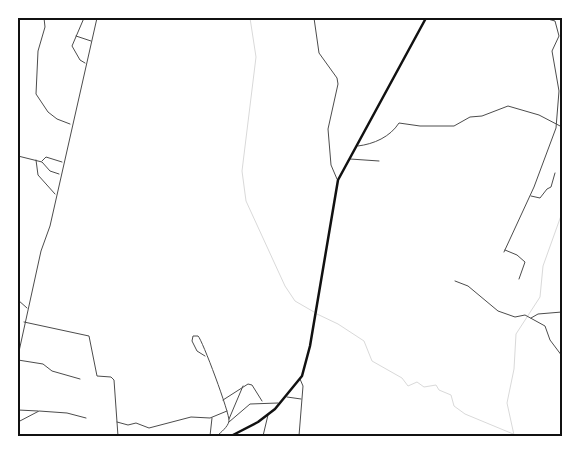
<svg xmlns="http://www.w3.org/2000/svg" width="580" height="454" font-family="'Source Sans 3',sans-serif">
	<rect width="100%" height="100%" fill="#fff"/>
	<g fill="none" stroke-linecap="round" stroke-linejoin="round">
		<path stroke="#d9d9d9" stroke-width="1" d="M250,18l6,39 -14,114 4,30 39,85 10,15 19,11
			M317,314l21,10 26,17 8,20 30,17 6,8 9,-4 7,5 12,-2 3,5 12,5 3,11 11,8 53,22
			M514,435l-7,-32 7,-34 2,-35 24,-37 3,-31 19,-53"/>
		<path stroke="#4c4c4c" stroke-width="1" d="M44,18l1,9 -7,24 -2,43 12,18 9,7 13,5
			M84,18l-12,28 8,14 5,3
			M314,18l5,35 18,25 1,6 -10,45 3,36 6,14
			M76,36l15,5
			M358,146c16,-2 32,-9 41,-23l21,3h34l16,-9 12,-1 26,-10 31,9 23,12
			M18,156l24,6 8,9 9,3
			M350,159l29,2
			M36,160l2,15 17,19
			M42,161l4,-4 16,5
			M531,196l9,2 7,-9 4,-2 4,-14
			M505,250l12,5 8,7 -6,17
			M504,252l30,-65 22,-59 3,-37 -7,-40 7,-15 -4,-15 -11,-3
			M455,281l13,5 30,25 17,6 10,-2 20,11 5,14 12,16
			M18,300l9,8
			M531,318l7,-4 24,-2
			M24,322l65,14 8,40 14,1 3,3 4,56
			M18,356l23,-105 9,-25 47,-208
			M205,356l-8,-5 -5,-10 1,-5h5c4,3 32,78 31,85 -1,6 -8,11 -12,15
			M18,360l25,4 9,7 28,8
			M287,397l14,2
			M223,400l25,-16 4,1 10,16
			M18,410l20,1
			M229,419l14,-33
			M18,422l21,-11 28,2 19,5
			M117,422l11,3 8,-2 13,5 42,-11 19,1 17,-7
			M229,422l21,-18 28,-1
			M210,436l2,-18
			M263,436l5,-21
			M299,436l4,-50 -3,-7"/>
		<path stroke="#111" stroke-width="2.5" d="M231,436l27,-14 17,-13 27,-33 8,-30 28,-166 88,-162"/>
	</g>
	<rect width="580" height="454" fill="none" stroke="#ffffff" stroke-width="38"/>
	<rect x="19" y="19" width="542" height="416" fill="none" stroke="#111" stroke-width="2"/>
</svg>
